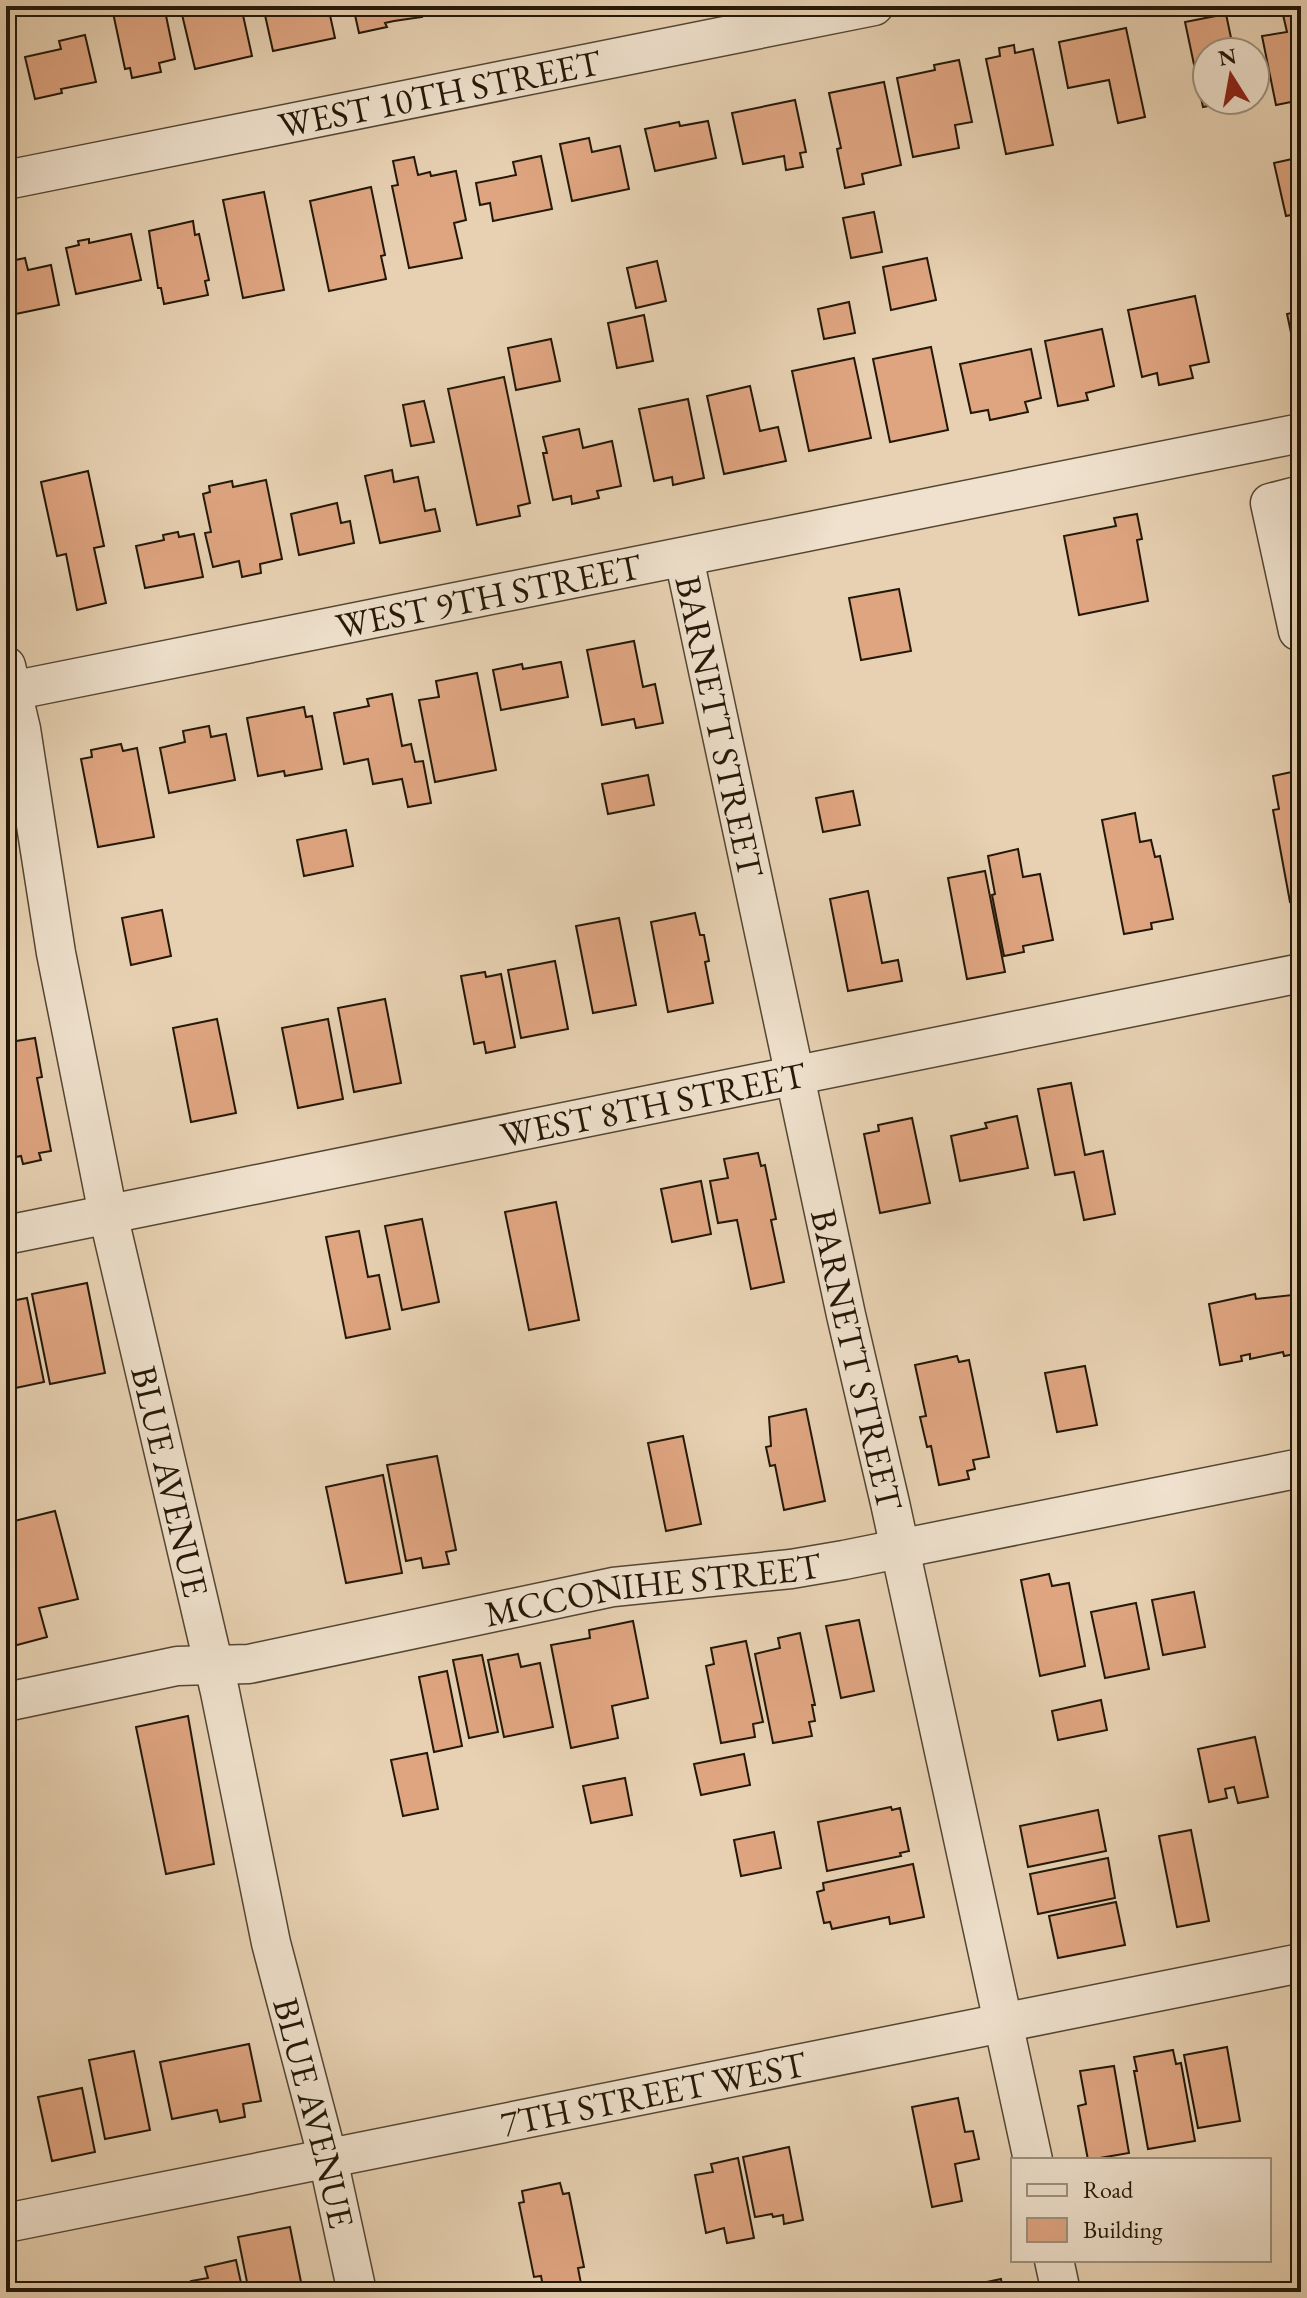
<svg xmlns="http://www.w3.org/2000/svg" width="1307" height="2298" font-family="'EB Garamond',serif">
	<rect width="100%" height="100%" fill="#e7d1b2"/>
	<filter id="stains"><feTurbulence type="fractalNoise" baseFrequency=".0025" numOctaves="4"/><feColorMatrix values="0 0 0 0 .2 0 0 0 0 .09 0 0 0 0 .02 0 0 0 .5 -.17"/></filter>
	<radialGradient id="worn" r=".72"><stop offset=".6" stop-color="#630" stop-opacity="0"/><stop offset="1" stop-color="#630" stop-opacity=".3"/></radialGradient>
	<path fill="#dfa581" stroke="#231808" stroke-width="2" d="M122,6h42l11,53 -16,4 2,9 -29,6 -2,-10 -5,1 -13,-61z
		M180,6h61l11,50 -57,13z
		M263,6h65l7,32 -62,13z
		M353,6h66l3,11 -28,4 -9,2 2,4 -28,6z
		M1281,6h20v94l-25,5 -14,-69 25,-4z
		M1226,14l8,38h-27v48h31l-35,7 -18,-85z
		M1126,28l19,89 -27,6 -9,-43 -41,8 -9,-46z
		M85,35l11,47 -35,7 1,4 -27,6 -10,-42 36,-8 -2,-8z
		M1014,45l1,8 18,-4 20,96 -47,9 -20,-95 14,-3 -1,-8z
		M959,60l13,62 -17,3 4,23 -46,9 -16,-79 38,-8 -1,-5z
		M884,82l17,83 -39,9 2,10 -19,4 -8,-39 4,-1 -12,-55z
		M795,100l11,52 -6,1 3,14 -17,3 -2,-14 -41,8 -11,-51z
		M708,121l8,37 -61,13 -10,-42 34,-7 1,4z
		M589,138l3,14 28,-6 9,43 -57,12 -12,-57z
		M541,156l11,53 -59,12 -3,-18 -10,2 -4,-22 40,-8 -3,-13z
		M414,157l4,18 12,-3 1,4 25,-5 10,49 -12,3 8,35 -53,10 -17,-82 6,-1 -5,-24z
		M1301,157v56l-15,3 -12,-53z
		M371,187l14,68 -4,1 5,23 -57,12 -19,-90z
		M264,192l20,98 -41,8 -20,-98z
		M874,212l8,40 -31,6 -8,-40z
		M193,221l2,14 4,-1 10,46 -4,1 3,14 -44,9 -3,-16h-3l-9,-57z
		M131,234l10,46 -65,14 -10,-46 13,-3 -1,-4 11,-2v4z
		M25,258l3,12 23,-5 8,40 -53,11v-54z
		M927,258l9,42 -45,10 -8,-43z
		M657,261l9,40 -30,7 -9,-40z
		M1195,296l14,66 -19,4 3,12 -34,7 -2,-12 -15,4 -14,-67z
		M849,302l6,31 -31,6 -6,-30z
		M1301,311v30l-8,1 -6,-28z
		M644,315l9,46 -36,7 -9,-45z
		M1102,329l12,57 -28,7 2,7 -30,6 -13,-65z
		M551,339l9,42 -44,9 -8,-42z
		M931,347l17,83 -58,12 -17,-83z
		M1031,349l10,49 -16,4 3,10 -38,8 -2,-10 -17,3 -11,-49z
		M854,358l17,80 -62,13 -17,-80z
		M504,377l26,126 -12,3 2,10 -43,9 -29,-136z
		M750,386l10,45 18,-4 8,34 -62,13 -17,-78z
		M688,399l16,79 -31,7 -1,-8 -18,4 -15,-72z
		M424,401l10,41 -23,4 -8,-41z
		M579,429l4,19 29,-7 9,45 -24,5 2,7 -27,6 -1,-8 -18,4 -10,-47h4l-4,-16z
		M392,470l2,12 24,-5 7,34 10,-2 5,22 -60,12 -15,-67z
		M88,471l16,75 -10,2 12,55 -29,7 -11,-56 -9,2 -16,-74z
		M266,480l16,79 -22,5 1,9 -19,4 -3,-16 -26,6 -8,-34 6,-1 -8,-38 7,-2 -1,-6 23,-5 1,6z
		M337,503l4,20 9,-2 4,22 -55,12 -8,-41z
		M1137,514l5,25 -5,1 11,61 -69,14 -15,-79 52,-10 -2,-8z
		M178,532l1,5 15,-3 9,43 -58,11 -9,-42 28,-6 -1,-5z
		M899,589l12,62 -50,9 -12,-62z
		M634,641l9,46 12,-3 8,39 -27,5 -2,-9 -32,6 -15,-75z
		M561,662l7,35 -67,13 -8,-40 29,-6 1,5z
		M477,673l19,97 -61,12 -16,-82 20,-3 -3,-16z
		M392,694l10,52 9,-2 4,18 8,-1 8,42 -23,4 -6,-28 -29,5 -5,-25 -24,5 -10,-51 35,-7 -2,-7z
		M304,707l2,10 6,-1 10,53 -37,7 -1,-5 -26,5 -11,-58z
		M209,726l2,11 15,-3 9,46 -66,13 -9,-45 25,-6 -2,-11z
		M121,744l2,7 14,-3 17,89 -56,10 -17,-88 11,-2 -1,-7z
		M1301,770v140h-5l-1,-9 -5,1 -17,-92 6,-1 -6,-33z
		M648,775l6,30 -46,9 -6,-30z
		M853,791l7,34 -37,7 -7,-34z
		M1135,813l5,29 11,-2 4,17 5,-1 13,63 -22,4 1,6 -28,5 -22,-114z
		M346,830l7,36 -49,10 -7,-36z
		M1018,849l5,28 17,-3 13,66 -30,6 1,6 -20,4 -12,-61 3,-1 -7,-38z
		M985,871l20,101 -38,7 -19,-101z
		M868,891l14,72 16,-3 4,21 -54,10 -18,-92z
		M162,910l9,46 -40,9 -9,-47z
		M695,913l5,22h4l5,26 -4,1 8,41 -45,9 -17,-90z
		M619,918l17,87 -43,8 -17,-87z
		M555,961l13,68 -47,9 -13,-68z
		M485,972l1,5 15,-3 14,73 -29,6 -2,-11 -10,2 -13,-68z
		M385,999l16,84 -47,9 -16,-84z
		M217,1019l19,94 -45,9 -18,-94z
		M328,1019l15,80 -45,9 -16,-80z
		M12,1021l4,20 19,-3 7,39 -5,1 14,73 -12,2 2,7 -18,4 -2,-8 -15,3v-137z
		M1071,1083l14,72 18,-4 12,63 -31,6 -10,-48 -19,3 -17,-86z
		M1017,1116l11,52 -68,13 -9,-45 36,-8 -2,-5z
		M912,1118l18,85 -50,10 -16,-79 15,-3 -1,-6z
		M758,1153l3,13 4,-1 11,54 -5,1 13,62 -33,7 -14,-69 -19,3 -8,-42 18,-3 -4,-19z
		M701,1181l10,53 -39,8 -11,-53z
		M556,1202l23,118 -50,10 -24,-118z
		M422,1219l17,83 -37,8 -17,-84z
		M359,1231l9,46 11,-2 11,54 -44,9 -20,-101z
		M87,1283l18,90 -55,11 -18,-90z
		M1255,1294l1,5 45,-5v59l-17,3 -1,-4 -33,7v-5l-9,2 1,5 -22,4 -11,-61z
		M27,1298l17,84 -38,8v-88z
		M957,1356l2,6 10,-2 20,97 -16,3 2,9 -8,2 2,8 -30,6 -8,-39 -4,1 -7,-30 6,-1 -11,-51z
		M1085,1366l12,59 -40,7 -12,-59z
		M806,1409l19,92 -41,9 -9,-45 -5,1 -4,-19 5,-1 -2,-29z
		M683,1436l18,88 -35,7 -18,-88z
		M437,1456l19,94 -10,2 3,12 -26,4 -2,-10 -15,3 -19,-96z
		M383,1475l19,98 -56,10 -20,-96z
		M55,1511l23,88 -39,9 8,29 -41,11v-125z
		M1049,1574l3,12 17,-3 16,83 -45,10 -19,-96z
		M1194,1592l11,55 -42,8 -11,-55z
		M1136,1603l13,66 -44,9 -14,-66z
		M859,1620l15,71 -33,7 -15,-72z
		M633,1621l15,77 -36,8 6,32 -47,10 -20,-103 39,-7 -1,-8z
		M800,1633l15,72h-3l3,16 -6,1 3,14 -39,7 -18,-89 25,-6 -2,-10z
		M746,1641l17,81 -10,2 2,13 -34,6 -15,-77 8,-2 -3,-16z
		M518,1654l3,13 19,-4 13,64 -49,10 -16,-77z
		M482,1655l16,77 -29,6 -16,-78z
		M447,1671l15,75 -28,6 -15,-75z
		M1101,1700l6,30 -49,10 -6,-29z
		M188,1716l26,148 -48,10 -30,-147z
		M1255,1737l13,60 -30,6 -4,-16 -9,2 2,9 -18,4 -11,-53z
		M427,1753l11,56 -35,7 -12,-56z
		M744,1754l6,31 -49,10 -7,-31z
		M625,1778l7,37 -41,8 -8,-37z
		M891,1807l1,3 8,-2 9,43 -9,2 1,3 -74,15 -9,-49z
		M1098,1810l8,41 -78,16 -8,-41z
		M1191,1830l18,91 -32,6 -18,-91z
		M774,1832l7,36 -40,8 -7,-36z
		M1108,1858l7,40 -77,16 -8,-40z
		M913,1864l11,53 -34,7 -1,-7 -57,12 -2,-7 -6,1 -7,-31 7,-2 -1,-7z
		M1116,1902l9,43 -67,13 -9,-42z
		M249,2044l12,57 -18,3 2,13 -25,5 -3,-12 -45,9 -12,-57z
		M1227,2047l13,74 -42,7 -14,-73z
		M1173,2050l3,14 5,-1 14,78 -47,8 -14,-78h3l-3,-14z
		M134,2051l16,79 -45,9 -16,-79z
		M1114,2066l15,87 -41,7 -10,-54 8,-2 -6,-33z
		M82,2088l13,64 -43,9 -14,-64z
		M958,2098l7,34 8,-1 6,28 -24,5 7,37 -30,6 -20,-100z
		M789,2147l14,73 -19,4 -1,-9 -10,2 -1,-3 -17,3 -12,-60z
		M738,2158l16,80 -27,5 -3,-15 -18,5 -11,-58 18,-3 -2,-8z
		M560,2183l3,11 6,-1 15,74 -6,1 4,21 -38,3 -3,-16 -7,1 -15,-74 5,-1 -2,-11z
		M290,2227l13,65h-54l-11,-55z
		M236,2260l7,32h-49l-3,-11 17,-3 -3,-11z
		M1001,2279l2,13h-53l-1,-2z"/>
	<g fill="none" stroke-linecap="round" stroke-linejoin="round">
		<defs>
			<g id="minor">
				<path id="s1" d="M6,180l868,-174"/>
				<path d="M1301,495l-31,8 28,128 3,-1"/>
				<path id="s2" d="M684,558l162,757 44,188 143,657"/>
				<path id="s3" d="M6,666l15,63 35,224 52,261 112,478 51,251 57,216 29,133"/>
				<path id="s4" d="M6,692l1295,-259"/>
				<path id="s5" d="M6,1235l1295,-262"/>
				<path id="s6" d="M6,1702l171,-36 72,-2 364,-77 178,-18 53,-9 457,-92"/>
				<path id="s7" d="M6,2223l1295,-260"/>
				<path d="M1054,2260l7,32"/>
			</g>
		</defs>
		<use href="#minor" stroke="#544632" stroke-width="41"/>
		<use href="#minor" stroke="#efe1cd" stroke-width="38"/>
	</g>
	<g text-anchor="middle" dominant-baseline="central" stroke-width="7" stroke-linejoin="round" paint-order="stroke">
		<g font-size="36" fill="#231808" stroke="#efe1cd">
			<text stroke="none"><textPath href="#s1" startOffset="442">WEST 10TH STREET</textPath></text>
			<text stroke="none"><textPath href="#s4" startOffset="492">WEST 9TH STREET</textPath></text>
			<text stroke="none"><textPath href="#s2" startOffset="172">BARNETT STREET</textPath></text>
			<text stroke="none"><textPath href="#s5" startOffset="660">WEST 8TH STREET</textPath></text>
			<text stroke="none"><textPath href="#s2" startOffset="820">BARNETT STREET</textPath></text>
			<text stroke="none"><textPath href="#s3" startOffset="832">BLUE AVENUE</textPath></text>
			<text stroke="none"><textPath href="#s6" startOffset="658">MCCONIHE STREET</textPath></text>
			<text stroke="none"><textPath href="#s7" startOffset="660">7TH STREET WEST</textPath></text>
			<text stroke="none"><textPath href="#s3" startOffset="1480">BLUE AVENUE</textPath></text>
		</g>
	</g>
	<rect width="1307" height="2298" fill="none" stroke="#e7d1b2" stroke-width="32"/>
	<rect x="8" y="8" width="1291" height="2282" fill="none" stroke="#231808" stroke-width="4"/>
	<rect x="16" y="16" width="1275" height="2266" fill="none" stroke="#231808" stroke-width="2"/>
	<rect x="1011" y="2158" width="260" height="104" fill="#efe1cd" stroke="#9d917e" stroke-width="2"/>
	<rect x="1027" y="2184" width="40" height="12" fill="#efe1cd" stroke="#9d917e" stroke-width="2"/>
	<text x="1083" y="2198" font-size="24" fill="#231808">Road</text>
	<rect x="1027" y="2218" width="40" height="24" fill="#dfa581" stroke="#9d917e" stroke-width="2"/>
	<text x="1083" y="2238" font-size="24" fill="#231808">Building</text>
	<g transform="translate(1231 76) rotate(349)"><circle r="38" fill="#efe1cd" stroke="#9d917e" stroke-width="2"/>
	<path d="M0-6L14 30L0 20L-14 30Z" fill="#8f2418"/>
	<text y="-12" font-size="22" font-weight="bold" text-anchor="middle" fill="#231808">N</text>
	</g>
	<rect width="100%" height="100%" filter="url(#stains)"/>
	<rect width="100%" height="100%" fill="url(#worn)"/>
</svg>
